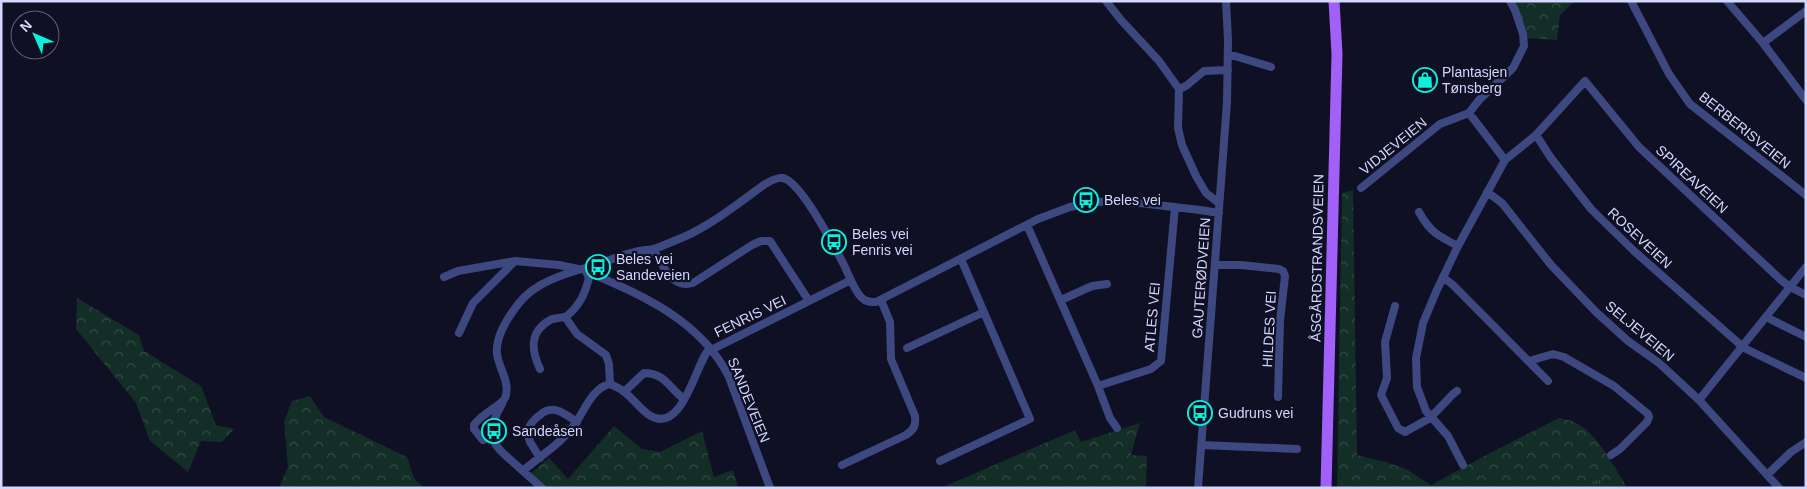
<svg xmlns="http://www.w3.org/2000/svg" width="1807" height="489" font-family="Helvetica,sans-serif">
	<defs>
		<pattern id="grass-tufts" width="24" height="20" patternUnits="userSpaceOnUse" patternTransform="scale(1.25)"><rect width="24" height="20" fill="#132d27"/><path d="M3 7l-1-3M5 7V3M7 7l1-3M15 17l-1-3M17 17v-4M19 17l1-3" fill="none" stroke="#344b47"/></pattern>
		<pattern id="forest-crowns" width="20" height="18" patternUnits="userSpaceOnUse" patternTransform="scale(1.25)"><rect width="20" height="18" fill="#132d27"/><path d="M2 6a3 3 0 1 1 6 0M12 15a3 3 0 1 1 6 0" fill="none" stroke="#344b47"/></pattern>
	</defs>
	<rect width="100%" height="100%" fill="#0f1024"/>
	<path fill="url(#grass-tufts)" d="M1620,476l7,12h-46l17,-10 9,4z"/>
	<path fill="url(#forest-crowns)" d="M1513,1h62l-15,14 -3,25 -31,-2z
		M1353,190l4,265 29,7 20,7 25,16 57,-31 71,-36c5,1 11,2 15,4 21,10 34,34 46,54l-13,6 -9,-4 -17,10h-244l5,-295z
		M77,298l62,37 5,16 57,35 15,39 18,4 -12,13 -21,-1 -13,31 -38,-31 -14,-38 -60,-74z
		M310,396l14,21 83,40 7,21 10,10h-145l9,-21 -4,-45 8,-21z
		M1140,423l-9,32 16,1 -1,32h-205l134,-58 6,12z
		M614,426l28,23 18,3 42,-21 12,46 19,-7 5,18h-190l-18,-14 19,-16 19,21z"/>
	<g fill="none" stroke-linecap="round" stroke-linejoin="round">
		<path stroke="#3d4880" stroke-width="8" d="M1106,1l15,19 38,41 20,28 -1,39 4,17 14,31 10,17 13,10
			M1631,1l38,73 21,30 116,91
			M1727,1l36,42 43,57
			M1763,43l43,-32
			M1228,54l43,13
			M1179,89l7,-3 18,-15 24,-1
			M1469,113l36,47
			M1536,135l15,23 40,51 43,42 110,97 62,30
			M1361,188l79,-64 29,-11 10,-13 34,-32 11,-22 -1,-12 -8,-24 -5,-9
			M1487,192l15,11 49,62 45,47 32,29 31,22 40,37 80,88
			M1419,212c11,20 19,24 39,34
			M1027,225l71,161 12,32 7,10
			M653,249c10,16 18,40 40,34l59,-38 9,-4h9l39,60
			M1215,265h26l38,4 4,2 2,5 -5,45 -2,76
			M587,272c55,22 115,50 142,105l41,111
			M444,277l14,-6 57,-10
			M1443,277l10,8 95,96
			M1061,300l31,-14 15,-2
			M1395,306l-10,36 2,36 -6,17 17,33 7,4 25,-14 23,-24 4,-3
			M565,317l12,17 29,21 3,9 1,20
			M1766,317l40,20
			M459,333l14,-30 42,-42 44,4 19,4
			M907,348l77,-36
			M1529,361l24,-7 11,3 50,29 34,28 1,3 -2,5 -27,27 -9,6
			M540,369c-9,-19 -11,-37 10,-49 5,-3 13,-1 18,-5 12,-10 18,-23 21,-38l-4,-7
			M1098,386l53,-17 10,-8 14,-154
			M624,392l20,-19c21,0 25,15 40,26
			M1699,400l107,-133
			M502,404c-22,37 -6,42 21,67
			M492,436l-9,4 -9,-11v-4c7,-11 28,-20 31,-27 6,-15 -6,-29 -8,-44 -2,-18 11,-37 22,-51 16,-20 42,-28 66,-35 18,-5 36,-13 54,-17 5,-1 10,-1 15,-2 11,-4 22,-9 32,-13 28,-13 54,-34 79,-52 6,-3 12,-7 18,-6 18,4 51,68 61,87 5,10 9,24 18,33 4,4 9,4 14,4l162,-83 32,-12 25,-5 27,-1 78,9 19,3
			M1202,445l95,4
			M540,458l-10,-16 -3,-11c3,-7 7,-12 13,-16 13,-12 25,-1 37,7
			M940,461l90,-42 -69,-160
			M842,465l64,-30c8,-5 10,-10 9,-19l-24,-57 -1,-37 -9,-22
			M1463,465l-15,-29 -22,-25 -9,-24 -1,-29 7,-35 13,-31 22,-46 47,-86 31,-25 49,-54 54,66 142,133 9,7 16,8
			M1767,475l24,-23 15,-10
			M542,488l-19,-17c18,-16 38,-27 52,-47 9,-13 18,-37 35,-40 4,2 9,4 13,7 10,7 16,17 26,24 32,21 46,-47 58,-63l144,-72
			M1198,488l29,-386 1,-62 -2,-39"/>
		<path stroke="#a160f7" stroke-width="11" d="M1326,488l11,-434 -3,-53"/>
	</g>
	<defs>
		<symbol id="shop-ring" viewBox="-11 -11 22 22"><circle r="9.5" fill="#0f1024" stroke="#0bf1db" stroke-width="1.5"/><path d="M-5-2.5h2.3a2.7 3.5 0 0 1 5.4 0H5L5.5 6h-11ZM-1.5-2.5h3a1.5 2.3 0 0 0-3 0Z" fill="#0bf1db"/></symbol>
		<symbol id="bus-ring" viewBox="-11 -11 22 22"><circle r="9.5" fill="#0f1024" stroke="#0bf1db" stroke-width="1.5"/><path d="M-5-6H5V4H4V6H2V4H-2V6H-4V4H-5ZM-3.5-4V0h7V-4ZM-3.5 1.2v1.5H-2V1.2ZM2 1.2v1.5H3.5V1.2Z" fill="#0bf1db"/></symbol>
	</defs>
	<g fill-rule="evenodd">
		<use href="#shop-ring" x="1411" y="66" width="28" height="28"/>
		<use href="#bus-ring" x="1072" y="186" width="28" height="28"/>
		<use href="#bus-ring" x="820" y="228" width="28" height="28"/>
		<use href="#bus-ring" x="584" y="253" width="28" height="28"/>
		<use href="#bus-ring" x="1186" y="399" width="28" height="28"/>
		<use href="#bus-ring" x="480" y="417" width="28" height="28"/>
	</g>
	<g text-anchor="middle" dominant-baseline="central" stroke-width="4.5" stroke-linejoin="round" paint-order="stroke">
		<g font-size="14" fill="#d4d7fd" stroke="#0f1024" text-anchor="start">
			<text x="1442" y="72">Plantasjen<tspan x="1442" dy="16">Tønsberg</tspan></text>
			<text x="1104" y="200">Beles vei</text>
			<text x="852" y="234">Beles vei<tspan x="852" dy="16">Fenris vei</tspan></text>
			<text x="616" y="259">Beles vei<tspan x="616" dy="16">Sandeveien</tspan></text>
			<text x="1218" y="413">Gudruns vei</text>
			<text x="512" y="431">Sandeåsen</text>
		</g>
		<g font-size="14" fill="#d4d7fd" stroke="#0f1024">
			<text transform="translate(1745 130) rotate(39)">BERBERISVEIEN</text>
			<text transform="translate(1393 146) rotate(-39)">VIDJEVEIEN</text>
			<text transform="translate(1692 179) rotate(43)">SPIREAVEIEN</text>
			<text transform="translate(1640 238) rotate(43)">ROSEVEIEN</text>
			<text transform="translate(1317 258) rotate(-89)">ÅSGÅRDSTRANDSVEIEN</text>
			<text transform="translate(1201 278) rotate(-86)">GAUTERØDVEIEN</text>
			<text transform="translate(750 316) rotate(-26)">FENRIS VEI</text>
			<text transform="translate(1152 317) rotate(-85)">ATLES VEI</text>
			<text transform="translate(1269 329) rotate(-87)">HILDES VEI</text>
			<text transform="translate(1640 331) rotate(40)">SELJEVEIEN</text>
			<text transform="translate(749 400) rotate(68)">SANDEVEIEN</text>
		</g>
	</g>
	<rect width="1807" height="489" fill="none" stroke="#d4d7fd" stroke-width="5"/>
	<g transform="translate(35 35) rotate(315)"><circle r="24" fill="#0f1024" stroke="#5e607b"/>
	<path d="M0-4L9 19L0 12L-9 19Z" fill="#0bf1db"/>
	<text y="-8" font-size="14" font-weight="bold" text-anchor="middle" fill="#d4d7fd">N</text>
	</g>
</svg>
